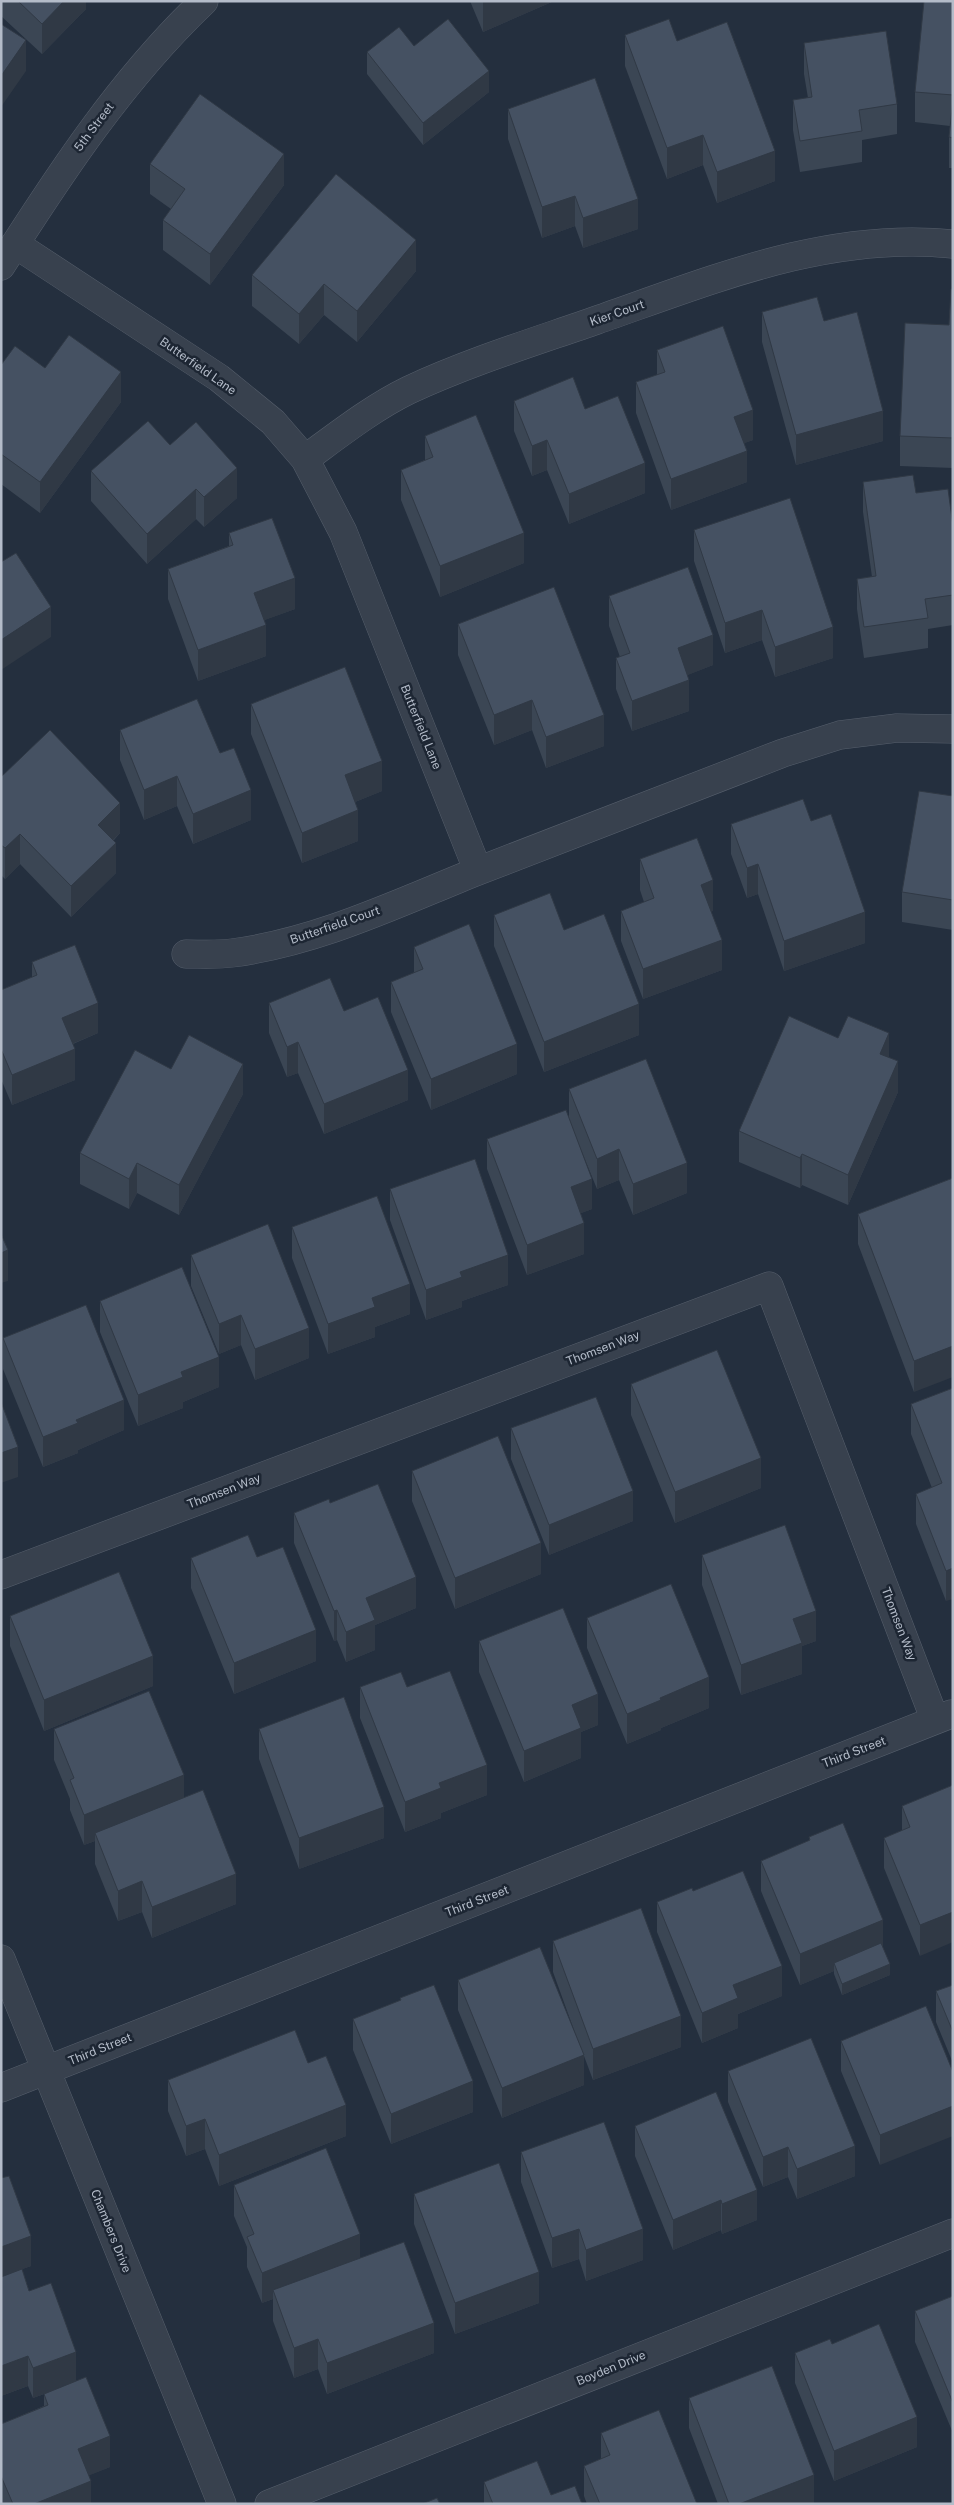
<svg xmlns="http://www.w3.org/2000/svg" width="954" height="2505" font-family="'Public Sans',sans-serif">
	<rect width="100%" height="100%" fill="#242f3e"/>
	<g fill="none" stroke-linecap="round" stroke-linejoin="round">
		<defs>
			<path id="street" d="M15,244l204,134 54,44 32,37 38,73 135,339 305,-118 57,-18 57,-7 56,1
				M1,266c60,-94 121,-187 203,-265
				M305,459c33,-24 67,-51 104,-69 60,-28 125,-48 188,-70 115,-40 231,-89 356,-76
				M186,954c15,0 31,1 46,-1 86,-11 166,-50 246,-82
				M1,1575l768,-289 166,434
				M1,1959l221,545
				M1,2088l950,-374
				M269,2504l684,-271"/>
		</defs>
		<use href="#street" stroke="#565f6c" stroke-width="29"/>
		<use href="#street" stroke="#38414e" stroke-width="28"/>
	</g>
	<path fill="#3b4654" d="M1,1h85v8l-44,45 -41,-38z
		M470,1h84l-71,31z
		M953,1v167h-4v-31l1,-11 -35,-4v-30z
		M625,35l52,6 98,140 -58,22 -14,-38 -36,14 -42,-113z
		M804,43l93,61v30l-35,6v22l-62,10 -7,-42v-30l15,-2 -4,-24z
		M414,46l75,46 -66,53 -56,-71v-22z
		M508,109l130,120 -55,19 -8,-22 -33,12 -34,-99z
		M150,164l134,21 -74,100 -47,-35v-30l8,-11 -21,-15z
		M416,271l-59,71 -33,-27 -25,29 -47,-38v-31z
		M953,289v179l-53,-2v-30l49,-111z
		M762,312l62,9 59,120 -87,24 -34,-123z
		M657,350l96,90 -9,3 3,39 -76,28 -35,-97v-31l21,-7z
		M1,365l44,3 76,34 -81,111 -39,-29z
		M514,401l71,8 60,84 -76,31 -22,-54 -15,6 -18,-45z
		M425,436l99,127 -84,34 -39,-97v-30l24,-10z
		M170,445l67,53 -33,29 -8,-8 -49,45 -56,-63v-30z
		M863,482l53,11 37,33v99l-25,4v19l-64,10 -7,-49v-30l15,-2 -9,-65z
		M694,530l139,128 -58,19 -13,-37 -37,13 -31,-92z
		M229,533l66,76 -31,11 2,36 -68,25 -30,-82v-30l61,-23z
		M609,596l104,69 -26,10 2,36 -57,20 -16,-42v-31l4,-1 -11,-31z
		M458,624l146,122 -58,22 -14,-38 -38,15 -36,-90z
		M251,704l131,87 -27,11 3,39 -56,22 -51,-129z
		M120,730l100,23 31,67 -58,24 -16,-38 -33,14 -24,-60z
		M1,777l119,56 -6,7 2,33 -45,44 -51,-53 -15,15 -4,-4z
		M953,796v134l-51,-8v-30z
		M811,821l54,122 -81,28 -26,-77 -11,4 -16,-44v-30z
		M640,859l73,52h-2l11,59 -79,29 -22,-58v-30l23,-9 -4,-12z
		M494,915l70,15 75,105 -95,37 -50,-126z
		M414,947l103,127 -86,36 -40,-98v-30l23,-9z
		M32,962l66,71 -25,11 2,36 -63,25 -11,-26v-89l31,-13z
		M269,1003l75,8 64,89 -84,34 -26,-61 -11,4 -18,-44z
		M838,1038l51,20 9,34 -50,113 -46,-20 -2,3 -61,-26v-31z
		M171,1069l72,25 -64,121 -42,-22 -8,16 -49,-25v-31z
		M569,1089l118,104 -54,22 -14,-35 -22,9 -18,-44 13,64 -11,4 3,41 -57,21 -40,-106v-30l82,-22z
		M953,1178l-39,214 -56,-148v-30z
		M390,1189l118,96 -46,16v6l-36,13 -36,-100z
		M292,1227l118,87 -35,13v10l-47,17 -36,-96z
		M191,1255l118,103 -54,22 -14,-35 -22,9 -28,-68z
		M100,1301l119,86 -36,15v6l-45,18 -38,-94z
		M3,1338l121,92 -46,20v3l-35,14 -40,-98z
		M631,1384l130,104 -86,35 -44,-108z
		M953,1388l-7,213 -30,-77v-30l16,-6 -21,-54v-30z
		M511,1428l122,93 -84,34 -38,-96z
		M412,1471l129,103 -86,35 -43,-108z
		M330,1503l86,105 -41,17v25l-29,12 -9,-22 -3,1 -40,-98v-30z
		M702,1555l114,86 -14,5v28l-61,21 -39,-110z
		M257,1557l59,104 -82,33 -43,-106v-30z
		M10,1616l143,70 -109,45 -34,-85z
		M587,1618l122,90 -48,20v2l-34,14 -40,-96z
		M479,1641l119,84 -17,7v26l-57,24 -45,-110z
		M360,1687h47l80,108 -46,18v5l-36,14 -45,-114z
		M54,1729l130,69 52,106 -84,34 -10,-26 -24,9 -23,-57v-23l-11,4 -14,-35v-11l-16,-39z
		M259,1729l125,109 -85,31 -40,-110z
		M953,1785l-33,171 -36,-88v-30l18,-7v-25z
		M809,1837l74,111 7,27 -48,20 -8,-21v-3l-34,14 -39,-94v-30l48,-20z
		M693,1891l89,105 -44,18v14l-36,15 -45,-111v-30z
		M553,1941l128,106 -88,33 -9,-24v29l-82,33 -44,-108v-30l121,64 -26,-72z
		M953,1985v78l-17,-41v-31z
		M400,1998l73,114 -82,32 -38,-94v-31l47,-18z
		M926,2006l-46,159 -39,-94v-30z
		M308,2063l38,73 -127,50 -14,-37 -19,7 -18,-45v-31z
		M728,2071l127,105 -58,23 -9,-22 -25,10 -35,-85z
		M635,2126l122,94 -35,14 -1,-4 -48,20 -38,-94z
		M521,2152l122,108 -57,21 -7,-22 -27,9 -31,-86z
		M1,2178l30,88 -9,3 7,22 47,90 34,86 -21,8 2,29h-90v-80l43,-18v-12l-11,4 -5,-12 -27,10z
		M234,2185l126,73 74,95 -107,41 -9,-25 -24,9 -21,-57v-22l-11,4 -15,-36v-20l-13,-31z
		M414,2194l125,109 -84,31 -41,-110z
		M953,2296v137l-38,-91v-31z
		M832,2344l85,103 -83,34 -39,-98v-30z
		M689,2398l125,106h-96l-29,-76z
		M601,2433l96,71h-110l-3,-8v-30l17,-7z
		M484,2482l98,22h-98z"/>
	<path fill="#303945" d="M64,1h22v8l-44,45v-30z
		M485,1h69l-71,31v-30z
		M26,40v31l-25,36v-31z
		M489,71v21l-66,53v-22z
		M703,135v30l-36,14v-31z
		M775,151v30l-58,22v-31z
		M284,154v31l-74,100v-31z
		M575,196v30l-33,12v-31z
		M638,199v30l-55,19v-30z
		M416,240v31l-59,71v-31z
		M324,284v31l-25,29v-30z
		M121,372v30l-81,111v-31z
		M753,410v30l-19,7v-30z
		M883,411v30l-87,24v-30z
		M547,440v30l-15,6v-30z
		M747,451v31l-76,28v-31z
		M645,463v30l-76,31v-30z
		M237,468v30l-33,29v-30z
		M196,489v30l-49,45v-30z
		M524,533v30l-84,34v-31z
		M295,578v31l-41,15v-31z
		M51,607v30l-50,33v-30z
		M762,610v30l-37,13v-30z
		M266,625v31l-68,25v-31z
		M833,627v31l-58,19v-30z
		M713,635v30l-35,14v-31z
		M689,680v31l-57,20v-30z
		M532,700v30l-38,15v-30z
		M604,715v31l-58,22v-31z
		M382,761v30l-37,15v-31z
		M177,776v30l-33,14v-30z
		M251,790v30l-58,24v-30z
		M120,803v30l-22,22v-30z
		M358,810v31l-56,22v-30z
		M20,834v30l-15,15v-31z
		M116,843v30l-45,44v-31z
		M758,864v30l-11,4v-30z
		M713,880v31l-12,4v-30z
		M865,912v31l-81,28v-30z
		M722,940v30l-79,29v-30z
		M98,1003v30l-36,15v-30z
		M639,1004v31l-95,37v-30z
		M889,1033v31l-9,-10z
		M298,1042v31l-11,4v-30z
		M517,1044v30l-86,36v-31z
		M75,1049v31l-63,25v-30z
		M898,1061v31l-50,113v-30z
		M243,1064v30l-64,121v-30z
		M408,1070v30l-84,34v-30z
		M619,1149v31l-22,9v-30z
		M802,1154v31l-2,3v-30z
		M137,1163v30l-8,16v-30z
		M687,1163v30l-54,22v-31z
		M592,1179v30l-21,8v-30z
		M584,1223v31l-57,21v-30z
		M8,1250v31l-7,2v-30z
		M508,1255v30l-46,16v6l-36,13v-30l34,-18z
		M410,1284v30l-35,13v10l-47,17v-30l44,-26z
		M241,1315v30l-22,9v-30z
		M309,1328v30l-54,22v-31z
		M953,1346v31l-39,15v-31z
		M219,1357v30l-36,15v6l-45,18v-31l43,-23z
		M124,1400v30l-46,20v3l-35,14v-30l33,-17z
		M18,1447v30l-17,6v-30z
		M761,1458v30l-86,35v-31z
		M633,1491v30l-84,34v-30z
		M541,1543v31l-86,35v-31z
		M953,1568v31l-7,2v-30z
		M416,1577v31l-41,17v25l-29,12v-30l20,-34z
		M337,1610v30l-3,1v-30z
		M816,1611v30l-14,5v28l-61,21v-30l52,-46z
		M316,1630v31l-82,33v-31z
		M153,1656v30l-109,45v-31z
		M709,1677v31l-48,20v2l-34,14v-30l33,-16z
		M598,1694v31l-17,7v26l-57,24v-31l48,-46z
		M487,1765v30l-46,18v5l-36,14v-30l34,-19z
		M184,1775v30l-89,28v8l-11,4v-30z
		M384,1807v31l-85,31v-31z
		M236,1874v30l-84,34v-31z
		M142,1881v31l-24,9v-30z
		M953,1912v30l-33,14v-31z
		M883,1920v31l-49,12v8l-34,14v-31z
		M890,1964v11l-48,20v-11z
		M782,1966v30l-44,18v14l-36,15v-30l31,-28z
		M681,2016v31l-88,33v-31z
		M584,2055v30l-82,33v-30z
		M473,2081v31l-82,32v-30z
		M346,2105v31l-127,50v-31z
		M953,2106v30l-73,29v-30z
		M205,2119v30l-19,7v-30z
		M855,2146v30l-58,23v-30z
		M788,2147v30l-25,10v-30z
		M757,2190v30l-35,14v-30z
		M721,2200v30l-48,20v-30z
		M579,2229v30l-27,9v-30z
		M643,2229v31l-57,21v-31z
		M360,2234v30l-87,26v9l-11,4v-30z
		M31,2236v30l-30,11v-30z
		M539,2272v31l-84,31v-31z
		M434,2323v30l-107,41v-31z
		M318,2339v30l-24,9v-30z
		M76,2352v30l-43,16v-30z
		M28,2356v30l-27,10v-30z
		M917,2417v30l-83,34v-30z
		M110,2436v31l-32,13v-31z
		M814,2475v29h-75z
		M91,2481v23h-57z"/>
	<path fill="#455162" stroke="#303945" d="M18,1h46l-22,23z
		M924,1h29v94l-38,-3z
		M448,19l41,52 -66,52 -56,-71 32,-25 15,19z
		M669,19l8,22 50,-19 48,129 -58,21 -14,-37 -36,13 -42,-113z
		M1,24l25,16 -25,36z
		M886,31l11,73 -38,6 3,21 -62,10 -7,-41 19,-3 -8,-54z
		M595,78l43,121 -55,19 -8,-22 -33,11 -34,-98z
		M200,94l84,60 -74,100 -47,-34 22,-31 -35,-25z
		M953,99v39l-4,-1z
		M336,174l80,66 -59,71 -33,-27 -25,30 -47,-39z
		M951,289h2v149l-53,-2 5,-113 44,2z
		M817,297l7,24 33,-9 26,99 -87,24 -34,-123z
		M723,326l30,84 -19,7 13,34 -76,28 -35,-97 29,-10 -8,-22z
		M69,335l52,37 -81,110 -39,-28v-89l14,-19 30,22z
		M573,377l12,32 33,-13 27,67 -76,31 -22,-54 -15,6 -18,-45z
		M476,415l48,118 -84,33 -39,-96 32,-13 -8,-21z
		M148,421l22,24 26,-23 41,46 -33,29 -8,-8 -49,45 -56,-63z
		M913,475l3,18 32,-4 5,37v69l-28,4 3,19 -64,9 -7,-48 19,-3 -13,-94z
		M790,498l43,129 -58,20 -13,-37 -37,13 -31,-93z
		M272,518l23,60 -41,15 12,32 -68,25 -30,-81 65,-24 -4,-12z
		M16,553l35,54 -50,33v-78z
		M688,567l25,68 -35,13 11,32 -57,21 -16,-43 14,-5 -21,-57z
		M554,587l50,128 -58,22 -14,-37 -38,15 -36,-91z
		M345,667l37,94 -37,14 13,35 -56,23 -51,-129z
		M197,699l23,54 14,-5 17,42 -58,24 -16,-38 -33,14 -24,-60z
		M50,730l70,73 -22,22 18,18 -45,43 -51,-52 -15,14 -4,-3v-68z
		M919,791l34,5v104l-51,-8z
		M803,799l8,22 20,-7 34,98 -81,29 -26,-77 -11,4 -16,-44z
		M697,838l16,42 -12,5 21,55 -79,29 -22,-58 33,-13 -14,-39z
		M550,893l14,37 40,-16 35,90 -95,38 -50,-127z
		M469,924l48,120 -86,35 -40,-97 32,-13 -9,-22z
		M75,945l23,58 -36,15 13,31 -63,26 -11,-26v-59l36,-15 -5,-13z
		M330,978l14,33 34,-14 30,73 -84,34 -26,-62 -11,5 -18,-44z
		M789,1016l49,22 10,-22 41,17 -9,21 18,7 -50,114 -46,-21 -2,4 -61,-27z
		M189,1035l54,29 -64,121 -42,-22 -8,16 -49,-26 55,-103 36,19z
		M646,1059l41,104 -54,21 -14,-35 -22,10 -28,-70z
		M566,1110l26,69 -21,8 13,36 -57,22 -40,-106z
		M475,1159l33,96 -48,17 2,5 -36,13 -36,-101z
		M953,1178v168l-39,15 -56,-147z
		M377,1196l33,88 -38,14 3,9 -47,17 -36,-97z
		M268,1224l41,104 -54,21 -14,-34 -22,9 -28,-69z
		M1,1234l7,16 -7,3z
		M182,1267l37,90 -38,15 2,5 -45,18 -38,-94z
		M86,1305l38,95 -48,20 2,3 -35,14 -40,-99z
		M717,1350l44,108 -86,34 -44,-108z
		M953,1388v180l-7,3 -30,-77 26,-11 -31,-79z
		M596,1397l37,94 -84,34 -38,-97z
		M1,1402l17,45 -17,6z
		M498,1436l43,107 -86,35 -43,-107z
		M378,1484l38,93 -50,21 9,22 -29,12 -9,-22 -3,1 -40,-98 35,-14 1,4z
		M785,1525l31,86 -23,8 9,24 -61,22 -39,-110z
		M248,1535l9,22 26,-10 33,83 -82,33 -43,-105z
		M119,1572l34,84 -109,44 -34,-84z
		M671,1584l38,93 -49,21 1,2 -34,14 -40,-96z
		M563,1608l35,86 -26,11 9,23 -57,23 -45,-110z
		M450,1671l37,94 -48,18 2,5 -36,14 -45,-115 41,-15 6,15z
		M149,1691l35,84 -100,40 -14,-35 4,-2 -20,-49z
		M344,1697l40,110 -85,31 -40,-109z
		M953,1785v127l-33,13 -36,-87 26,-11 -8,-21z
		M203,1790l33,84 -84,33 -10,-26 -24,10 -23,-58z
		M843,1823l40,97 -83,34 -39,-93 49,-21 -1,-3z
		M743,1871l39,95 -49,19 5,13 -36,15 -45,-111 35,-14 1,3z
		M641,1908l40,108 -88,33 -40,-108z
		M881,1943l9,21 -48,20 -8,-21z
		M540,1947l44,108 -82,33 -44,-108z
		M434,1985l39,96 -82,33 -38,-95 48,-19 -1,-2z
		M953,1985v47l-17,-41z
		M926,2006l27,66v34l-73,29 -39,-94z
		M295,2030l13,33 18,-7 20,49 -127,50 -14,-36 -19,7 -18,-46z
		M811,2038l44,108 -58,23 -9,-22 -25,10 -35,-86z
		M716,2092l41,98 -35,14 -1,-4 -48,20 -38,-94z
		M604,2122l39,107 -57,21 -7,-21 -27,9 -31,-86z
		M326,2148l34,86 -98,39 -15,-36 7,-3 -20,-49z
		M499,2163l40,109 -84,31 -41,-109z
		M9,2176l22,60 -30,11v-69z
		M404,2242l30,81 -107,40 -9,-24 -24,9 -21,-58z
		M22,2269l7,22 22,-8 25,69 -43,16 -5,-12 -27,10v-89z
		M953,2296v107l-38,-92z
		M879,2324l38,93 -83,34 -39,-98 35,-14 2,5z
		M772,2366l42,109 -75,29h-10l-40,-106z
		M86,2377l24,59 -32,13 13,32 -57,23h-21l-12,-28v-52l47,-19 -4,-11z
		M659,2410l38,94h-97l-16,-38 26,-11 -9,-22z
		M537,2461l14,34 24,-9 7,18h-89l-9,-22z
		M437,2498l3,6h-18z"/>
	<g text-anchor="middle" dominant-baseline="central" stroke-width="5" stroke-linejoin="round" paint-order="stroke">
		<g font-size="12" fill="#b4bcc9" stroke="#1d2633">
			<text transform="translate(94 127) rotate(-53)">5th Street</text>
			<text transform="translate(617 313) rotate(-19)">Kier Court</text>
			<text transform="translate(198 366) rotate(35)">Butterfield Lane</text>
			<text transform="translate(421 727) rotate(68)">Butterfield Lane</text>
			<text transform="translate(335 925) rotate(-19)">Butterfield Court</text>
			<text transform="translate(603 1348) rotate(-21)">Thomsen Way</text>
			<text transform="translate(224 1491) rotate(-21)">Thomsen Way</text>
			<text transform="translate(899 1624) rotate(69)">Thomsen Way</text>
			<text transform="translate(854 1752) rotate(-21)">Third Street</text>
			<text transform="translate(477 1901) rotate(-21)">Third Street</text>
			<text transform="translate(100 2049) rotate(-22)">Third Street</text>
			<text transform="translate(111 2231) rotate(68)">Chambers Drive</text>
			<text transform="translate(611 2368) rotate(-22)">Boyden Drive</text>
		</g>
	</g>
	<rect width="954" height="2505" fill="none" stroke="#b4bcc9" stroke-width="5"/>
</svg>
